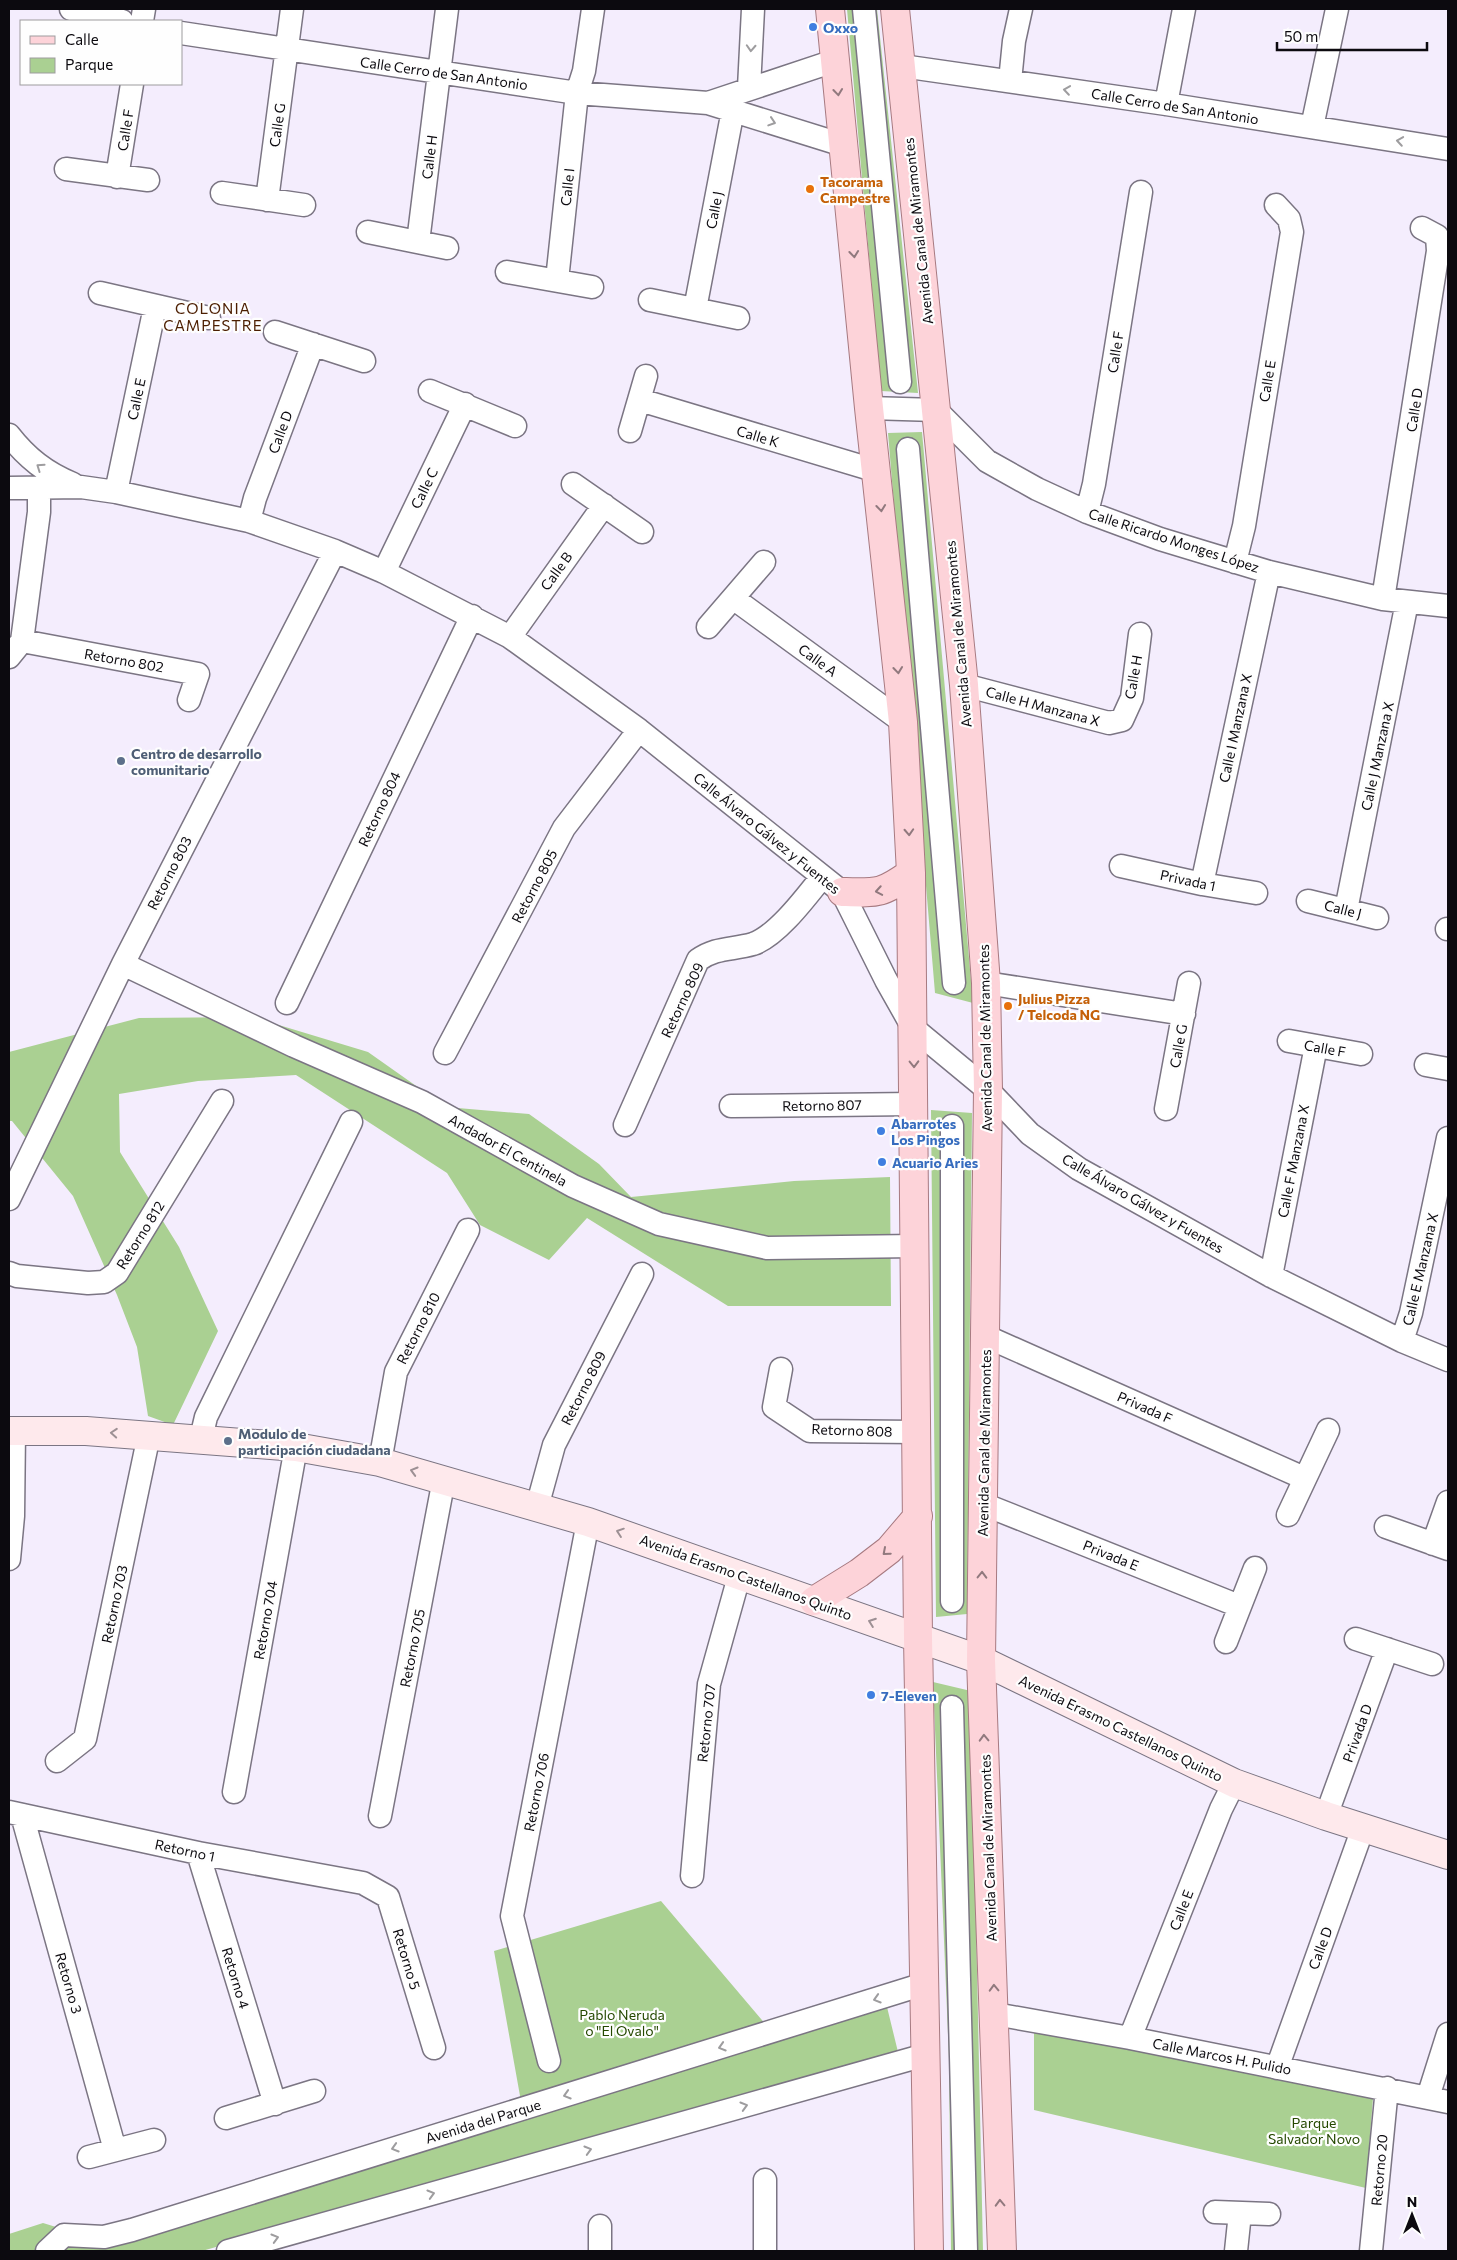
<svg xmlns="http://www.w3.org/2000/svg" width="1457" height="2260" font-family="Commissioner,sans-serif">
	<rect width="100%" height="100%" fill="#f4edfd"/>
	<path fill="#aad092" d="M847,9h30l41,384 -37,-2z
		M922,432l51,571 -38,-10 -47,-560z
		M252,1017l116,35 78,55 83,7 70,50 32,33 163,-16 96,-4 1,129h-163l-141,-88 -38,42 -69,-35 -33,-52 -151,-98 -98,6 -79,13 1,58 59,95 39,84 -45,94 -25,-9 -11,-69 -20,-52 -44,-99 -61,-75h-3v-69l130,-34z
		M931,1110l41,3 -5,501 -31,3z
		M933,1682l38,9 12,560h-32l-2,-193z
		M661,1901l117,138 109,-32 11,45 -696,199h-193v-17l34,-11 62,19 419,-124 -30,-167z
		M1034,2023l339,75 -7,90 -332,-78z"/>
	<g fill="none" stroke-linecap="round" stroke-linejoin="round">
		<defs>
			<path id="street" d="M71,9l51,12
				M864,9l36,373
				M142,21l2,-12
				M181,33l396,60 131,10 135,42
				M902,66l264,38 282,45
				M1010,81l4,-40 7,-32
				M749,88l4,-79
				M708,103l126,-42
				M1166,104l18,-95
				M1312,127l25,-118
				M66,169l82,11
				M117,177l15,-93
				M222,193l82,12
				M267,200l25,-191
				M368,232l79,16
				M418,242l29,-233
				M507,272l85,15
				M557,280l20,-187 7,-22 9,-62
				M100,293l109,25
				M650,300l88,18
				M695,309l38,-199
				M275,332l89,29
				M430,391l85,35
				M640,400l237,71
				M869,408l67,2 51,51 50,28 50,23 73,27 109,33 114,27 65,7
				M630,431l16,-55
				M9,435c18,23 37,38 64,49
				M908,449l46,534
				M573,484l69,48
				M9,488l72,-1 35,5 133,29 86,30 49,21 126,65 129,93 203,162 44,88 27,48 75,62 42,44 49,35 192,107 131,65 46,19
				M116,492l39,-185
				M1087,512l7,-28 47,-292
				M249,521l6,-23 58,-154
				M1235,562l9,-36 48,-294 -3,-13 -13,-14
				M384,572l81,-168
				M733,598l170,124
				M1383,599l55,-348 -1,-15 -15,-8
				M708,627l56,-65
				M510,637l94,-132
				M22,641l176,33 -9,26
				M9,657l13,-16 17,-129v-25
				M964,685l145,38 13,-3 10,-22 8,-64
				M1121,866l81,18 54,9
				M1202,884l67,-312
				M1308,901l69,17
				M1346,910l61,-308
				M1447,929h1
				M123,964l171,82 128,56 151,84 86,38 108,24 148,-2
				M986,983l198,31
				M287,1003l185,-387
				M1289,1041l72,13
				M445,1053l119,-225 75,-98
				M1426,1065l22,4
				M731,1106l183,-2
				M1166,1109l23,-126
				M625,1125l73,-165c18,-13 34,-10 55,-16 24,-8 53,-47 69,-67
				M952,1126v475
				M9,1199l114,-235 212,-413
				M9,1273l8,3 71,7 16,-1 13,-9 105,-172
				M1271,1276l45,-230
				M985,1336l319,142
				M1402,1341l9,-28 37,-175
				M781,1369l-7,38 36,24 106,1
				M201,1438l5,-21 145,-295
				M380,1462l16,-90 72,-142
				M983,1504l256,102
				M537,1507l17,-62 88,-171
				M1288,1515l40,-85
				M1386,1527l62,22
				M1433,1544l15,-42
				M9,1559l4,-43 1,-85
				M1356,1639l76,25
				M1226,1642l29,-74
				M952,1707l14,544
				M57,1761l28,-22 64,-304
				M234,1792l62,-345
				M9,1812l189,41 165,30 25,14 46,151
				M22,1815l93,335
				M380,1816l64,-337
				M1326,1816l61,-167
				M198,1853l77,251
				M692,1876l17,-192 31,-111
				M995,2014l135,24 318,64
				M1130,2038l91,-229 13,-26
				M549,2061l-37,-145 76,-394
				M1277,2068l86,-240
				M1428,2097l20,-63
				M226,2118l88,-27
				M89,2157l65,-17
				M765,2180v71
				M1215,2212l54,2
				M600,2226v25
				M47,2251l17,-16 40,2 28,-7 792,-246
				M228,2251l697,-196
				M1236,2251l4,-38
				M1371,2251l16,-163"/>
			<path id="secondary" d="M9,1431h77l210,16 84,15 208,60 393,138 253,123 92,33 122,39"/>
			<path id="primary" d="M830,9l39,399 34,314 8,151 7,765 11,613
				M895,9l69,676 22,298 2,107 -7,570 21,591
				M842,892c36,1 40,2 69,-19
				M814,1601l45,-28 30,-23 29,-34"/>
		</defs>
		<use href="#street" stroke="#7b7583" stroke-width="25"/>
		<use href="#secondary" stroke="#7b7583" stroke-width="30"/>
		<use href="#primary" stroke="#a77a81" stroke-width="30"/>
		<use href="#street" stroke="#fff" stroke-width="22"/>
		<use href="#secondary" stroke="#fee9ec" stroke-width="28"/>
		<use href="#primary" stroke="#fdd3d9" stroke-width="28"/>
	</g>
	<defs><path id="oneway-chevron" d="M-2-3.5L2.5 0L-2 3.5" fill="none" stroke-width="1.6" stroke-linecap="round" stroke-linejoin="round" transform="scale(1.25)"/></defs>
	<g stroke="#9e9d9f">
		<use href="#oneway-chevron" transform="translate(751 48) rotate(93)"/>
		<use href="#oneway-chevron" transform="translate(1067 90) rotate(-172)"/>
		<use href="#oneway-chevron" transform="translate(772 122) rotate(18)"/>
		<use href="#oneway-chevron" transform="translate(1400 141) rotate(-171)"/>
		<use href="#oneway-chevron" transform="translate(40 467) rotate(-145)"/>
		<use href="#oneway-chevron" transform="translate(877 1999) rotate(163)"/>
		<use href="#oneway-chevron" transform="translate(722 2047) rotate(163)"/>
		<use href="#oneway-chevron" transform="translate(567 2095) rotate(163)"/>
		<use href="#oneway-chevron" transform="translate(744 2106) rotate(-16)"/>
		<use href="#oneway-chevron" transform="translate(395 2148) rotate(163)"/>
		<use href="#oneway-chevron" transform="translate(588 2150) rotate(-16)"/>
		<use href="#oneway-chevron" transform="translate(431 2194) rotate(-16)"/>
		<use href="#oneway-chevron" transform="translate(275 2238) rotate(-16)"/>
	</g>
	<g stroke="#91797e">
		<use href="#oneway-chevron" transform="translate(838 92) rotate(84)"/>
		<use href="#oneway-chevron" transform="translate(854 254) rotate(84)"/>
		<use href="#oneway-chevron" transform="translate(881 508) rotate(84)"/>
		<use href="#oneway-chevron" transform="translate(898 670) rotate(84)"/>
		<use href="#oneway-chevron" transform="translate(909 832) rotate(87)"/>
		<use href="#oneway-chevron" transform="translate(879 891) rotate(170)"/>
		<use href="#oneway-chevron" transform="translate(914 1064) rotate(89)"/>
		<use href="#oneway-chevron" transform="translate(886 1552) rotate(139)"/>
		<use href="#oneway-chevron" transform="translate(982 1575) rotate(-89)"/>
		<use href="#oneway-chevron" transform="translate(984 1738) rotate(-92)"/>
		<use href="#oneway-chevron" transform="translate(994 1988) rotate(-92)"/>
		<use href="#oneway-chevron" transform="translate(1000 2203) rotate(-92)"/>
	</g>
	<g stroke="#9d9094">
		<use href="#oneway-chevron" transform="translate(114 1433) rotate(-176)"/>
		<use href="#oneway-chevron" transform="translate(414 1471) rotate(-164)"/>
		<use href="#oneway-chevron" transform="translate(620 1532) rotate(-161)"/>
		<use href="#oneway-chevron" transform="translate(872 1622) rotate(-160)"/>
	</g>
	<g fill="#3f7fe0" stroke="#fefefe" stroke-width="2">
		<circle cx="813" cy="27" r="5"/>
		<circle cx="881" cy="1131" r="5"/>
		<circle cx="882" cy="1162" r="5"/>
		<circle cx="871" cy="1695" r="5"/>
	</g>
	<g fill="#e8710a" stroke="#fefefe" stroke-width="2">
		<circle cx="810" cy="189" r="5"/>
		<circle cx="1008" cy="1006" r="5"/>
	</g>
	<g fill="#5c6f8a" stroke="#fefefe" stroke-width="2">
		<circle cx="121" cy="761" r="5"/>
		<circle cx="228" cy="1441" r="5"/>
	</g>
	<g text-anchor="middle" dominant-baseline="central" stroke-width="4.5" stroke-linejoin="round" paint-order="stroke">
		<g font-size="14" font-weight="bold" fill="#366cbe" stroke="#fefefe" text-anchor="start">
			<text x="823" y="27">Oxxo</text>
			<text x="891" y="1123">Abarrotes<tspan x="891" dy="16">Los Pingos</tspan></text>
			<text x="892" y="1162">Acuario Aries</text>
			<text x="881" y="1695">7-Eleven</text>
		</g>
		<g font-size="14" fill="#0c0a0f" stroke="#fefefe">
			<text transform="translate(444 73) rotate(8)">Calle Cerro de San Antonio</text>
			<text transform="translate(1175 106) rotate(9)">Calle Cerro de San Antonio</text>
			<text transform="translate(277 125) rotate(-82)">Calle G</text>
			<text transform="translate(125 130) rotate(-81)">Calle F</text>
			<text transform="translate(429 157) rotate(-83)">Calle H</text>
			<text transform="translate(567 187) rotate(-84)">Calle I</text>
			<text transform="translate(714 210) rotate(-79)">Calle J</text>
			<text transform="translate(918 231) rotate(-96)">Avenida Canal de Miramontes</text>
			<text transform="translate(1115 352) rotate(-81)">Calle F</text>
			<text transform="translate(1267 381) rotate(-81)">Calle E</text>
			<text transform="translate(136 399) rotate(-78)">Calle E</text>
			<text transform="translate(1414 410) rotate(-81)">Calle D</text>
			<text transform="translate(280 432) rotate(-70)">Calle D</text>
			<text transform="translate(758 436) rotate(17)">Calle K</text>
			<text transform="translate(424 488) rotate(-64)">Calle C</text>
			<text transform="translate(1174 540) rotate(18)">Calle Ricardo Monges López</text>
			<text transform="translate(556 571) rotate(-54)">Calle B</text>
			<text transform="translate(958 634) rotate(-95)">Avenida Canal de Miramontes</text>
			<text transform="translate(124 660) rotate(10)">Retorno 802</text>
			<text transform="translate(818 660) rotate(36)">Calle A</text>
			<text transform="translate(1133 677) rotate(-80)">Calle H</text>
			<text transform="translate(1043 706) rotate(15)">Calle H Manzana X</text>
			<text transform="translate(1235 728) rotate(-78)">Calle I Manzana X</text>
			<text transform="translate(1377 756) rotate(-78)">Calle J Manzana X</text>
			<text transform="translate(379 809) rotate(-65)">Retorno 804</text>
			<text transform="translate(767 833) rotate(39)">Calle Álvaro Gálvez y Fuentes</text>
			<text transform="translate(169 873) rotate(-63)">Retorno 803</text>
			<text transform="translate(1188 880) rotate(12)">Privada 1</text>
			<text transform="translate(534 886) rotate(-62)">Retorno 805</text>
			<text transform="translate(1343 909) rotate(14)">Calle J</text>
			<text transform="translate(682 1000) rotate(-65)">Retorno 809</text>
			<text transform="translate(985 1038) rotate(-91)">Avenida Canal de Miramontes</text>
			<text transform="translate(1178 1046) rotate(-80)">Calle G</text>
			<text transform="translate(1325 1048) rotate(10)">Calle F</text>
			<text transform="translate(822 1105) rotate(-1)">Retorno 807</text>
			<text transform="translate(508 1150) rotate(29)">Andador El Centinela</text>
			<text transform="translate(1293 1161) rotate(-79)">Calle F Manzana X</text>
			<text transform="translate(1143 1203) rotate(30)">Calle Álvaro Gálvez y Fuentes</text>
			<text transform="translate(140 1235) rotate(-58)">Retorno 812</text>
			<text transform="translate(1420 1269) rotate(-77)">Calle E Manzana X</text>
			<text transform="translate(418 1328) rotate(-63)">Retorno 810</text>
			<text transform="translate(583 1388) rotate(-63)">Retorno 809</text>
			<text transform="translate(1145 1407) rotate(24)">Privada F</text>
			<text transform="translate(852 1430) rotate(2)">Retorno 808</text>
			<text transform="translate(984 1443) rotate(-89)">Avenida Canal de Miramontes</text>
			<text transform="translate(1111 1555) rotate(22)">Privada E</text>
			<text transform="translate(746 1577) rotate(20)">Avenida Erasmo Castellanos Quinto</text>
			<text transform="translate(114 1604) rotate(-78)">Retorno 703</text>
			<text transform="translate(265 1620) rotate(-80)">Retorno 704</text>
			<text transform="translate(412 1648) rotate(-79)">Retorno 705</text>
			<text transform="translate(706 1723) rotate(-84)">Retorno 707</text>
			<text transform="translate(1121 1728) rotate(26)">Avenida Erasmo Castellanos Quinto</text>
			<text transform="translate(1357 1733) rotate(-70)">Privada D</text>
			<text transform="translate(536 1792) rotate(-79)">Retorno 706</text>
			<text transform="translate(988 1848) rotate(-92)">Avenida Canal de Miramontes</text>
			<text transform="translate(185 1850) rotate(12)">Retorno 1</text>
			<text transform="translate(1181 1910) rotate(-69)">Calle E</text>
			<text transform="translate(1320 1948) rotate(-70)">Calle D</text>
			<text transform="translate(407 1959) rotate(73)">Retorno 5</text>
			<text transform="translate(236 1978) rotate(73)">Retorno 4</text>
			<text transform="translate(69 1983) rotate(74)">Retorno 3</text>
			<text transform="translate(1222 2056) rotate(11)">Calle Marcos H. Pulido</text>
			<text transform="translate(483 2121) rotate(-17)">Avenida del Parque</text>
			<text transform="translate(1379 2170) rotate(-85)">Retorno 20</text>
		</g>
		<g font-size="14" font-weight="bold" fill="#c56008" stroke="#fefefe" text-anchor="start">
			<text x="820" y="181">Tacorama<tspan x="820" dy="16">Campestre</tspan></text>
			<text x="1018" y="998">Julius Pizza<tspan x="1018" dy="16">/ Telcoda NG</tspan></text>
		</g>
		<g font-size="14" font-weight="bold" fill="#4e5e75" stroke="#fefefe" text-anchor="start">
			<text x="131" y="753">Centro de desarrollo<tspan x="131" dy="16">comunitario</tspan></text>
			<text x="238" y="1433">Modulo de<tspan x="238" dy="16">participación ciudadana</tspan></text>
		</g>
		<g font-size="14" fill="#254900" stroke="#fefefe">
			<text x="622" y="2014">Pablo Neruda<tspan x="622" dy="16">o "El Ovalo"</tspan></text>
			<text x="1314" y="2122">Parque<tspan x="1314" dy="16">Salvador Novo</tspan></text>
		</g>
		<g font-size="15" letter-spacing="1" fill="#4c1e01" stroke="#fefefe">
			<text x="213" y="308">COLONIA<tspan x="213" dy="17">CAMPESTRE</tspan></text>
		</g>
	</g>
	<rect width="1457" height="2260" fill="none" stroke="#0c0a0f" stroke-width="20"/>
	<rect x="20" y="20" width="162" height="65" fill="#fefefe" stroke="#9d9c9e"/>
	<rect x="30" y="36" width="25" height="8" fill="#fdd3d9" stroke="#9d9c9e"/>
	<text x="65" y="45" font-size="15" fill="#0c0a0f">Calle</text>
	<rect x="30" y="58" width="25" height="15" fill="#aad092" stroke="#9d9c9e"/>
	<text x="65" y="70" font-size="15" fill="#0c0a0f">Parque</text>
	<g transform="translate(1412 2215)" stroke="#fefefe" stroke-width="4" paint-order="stroke">
	<path d="M0-4L9 19L0 12L-9 19Z" fill="#0c0a0f"/>
	<text y="-8" font-size="14" font-weight="bold" text-anchor="middle" fill="#0c0a0f">N</text>
	</g>
	<path d="M1277 42v8h150v-8" fill="none" stroke="#0c0a0f" stroke-width="2.5"/>
	<text x="1284" y="42" font-size="15" fill="#0c0a0f" stroke="#fefefe" stroke-width="4" paint-order="stroke">50 m</text>
</svg>
